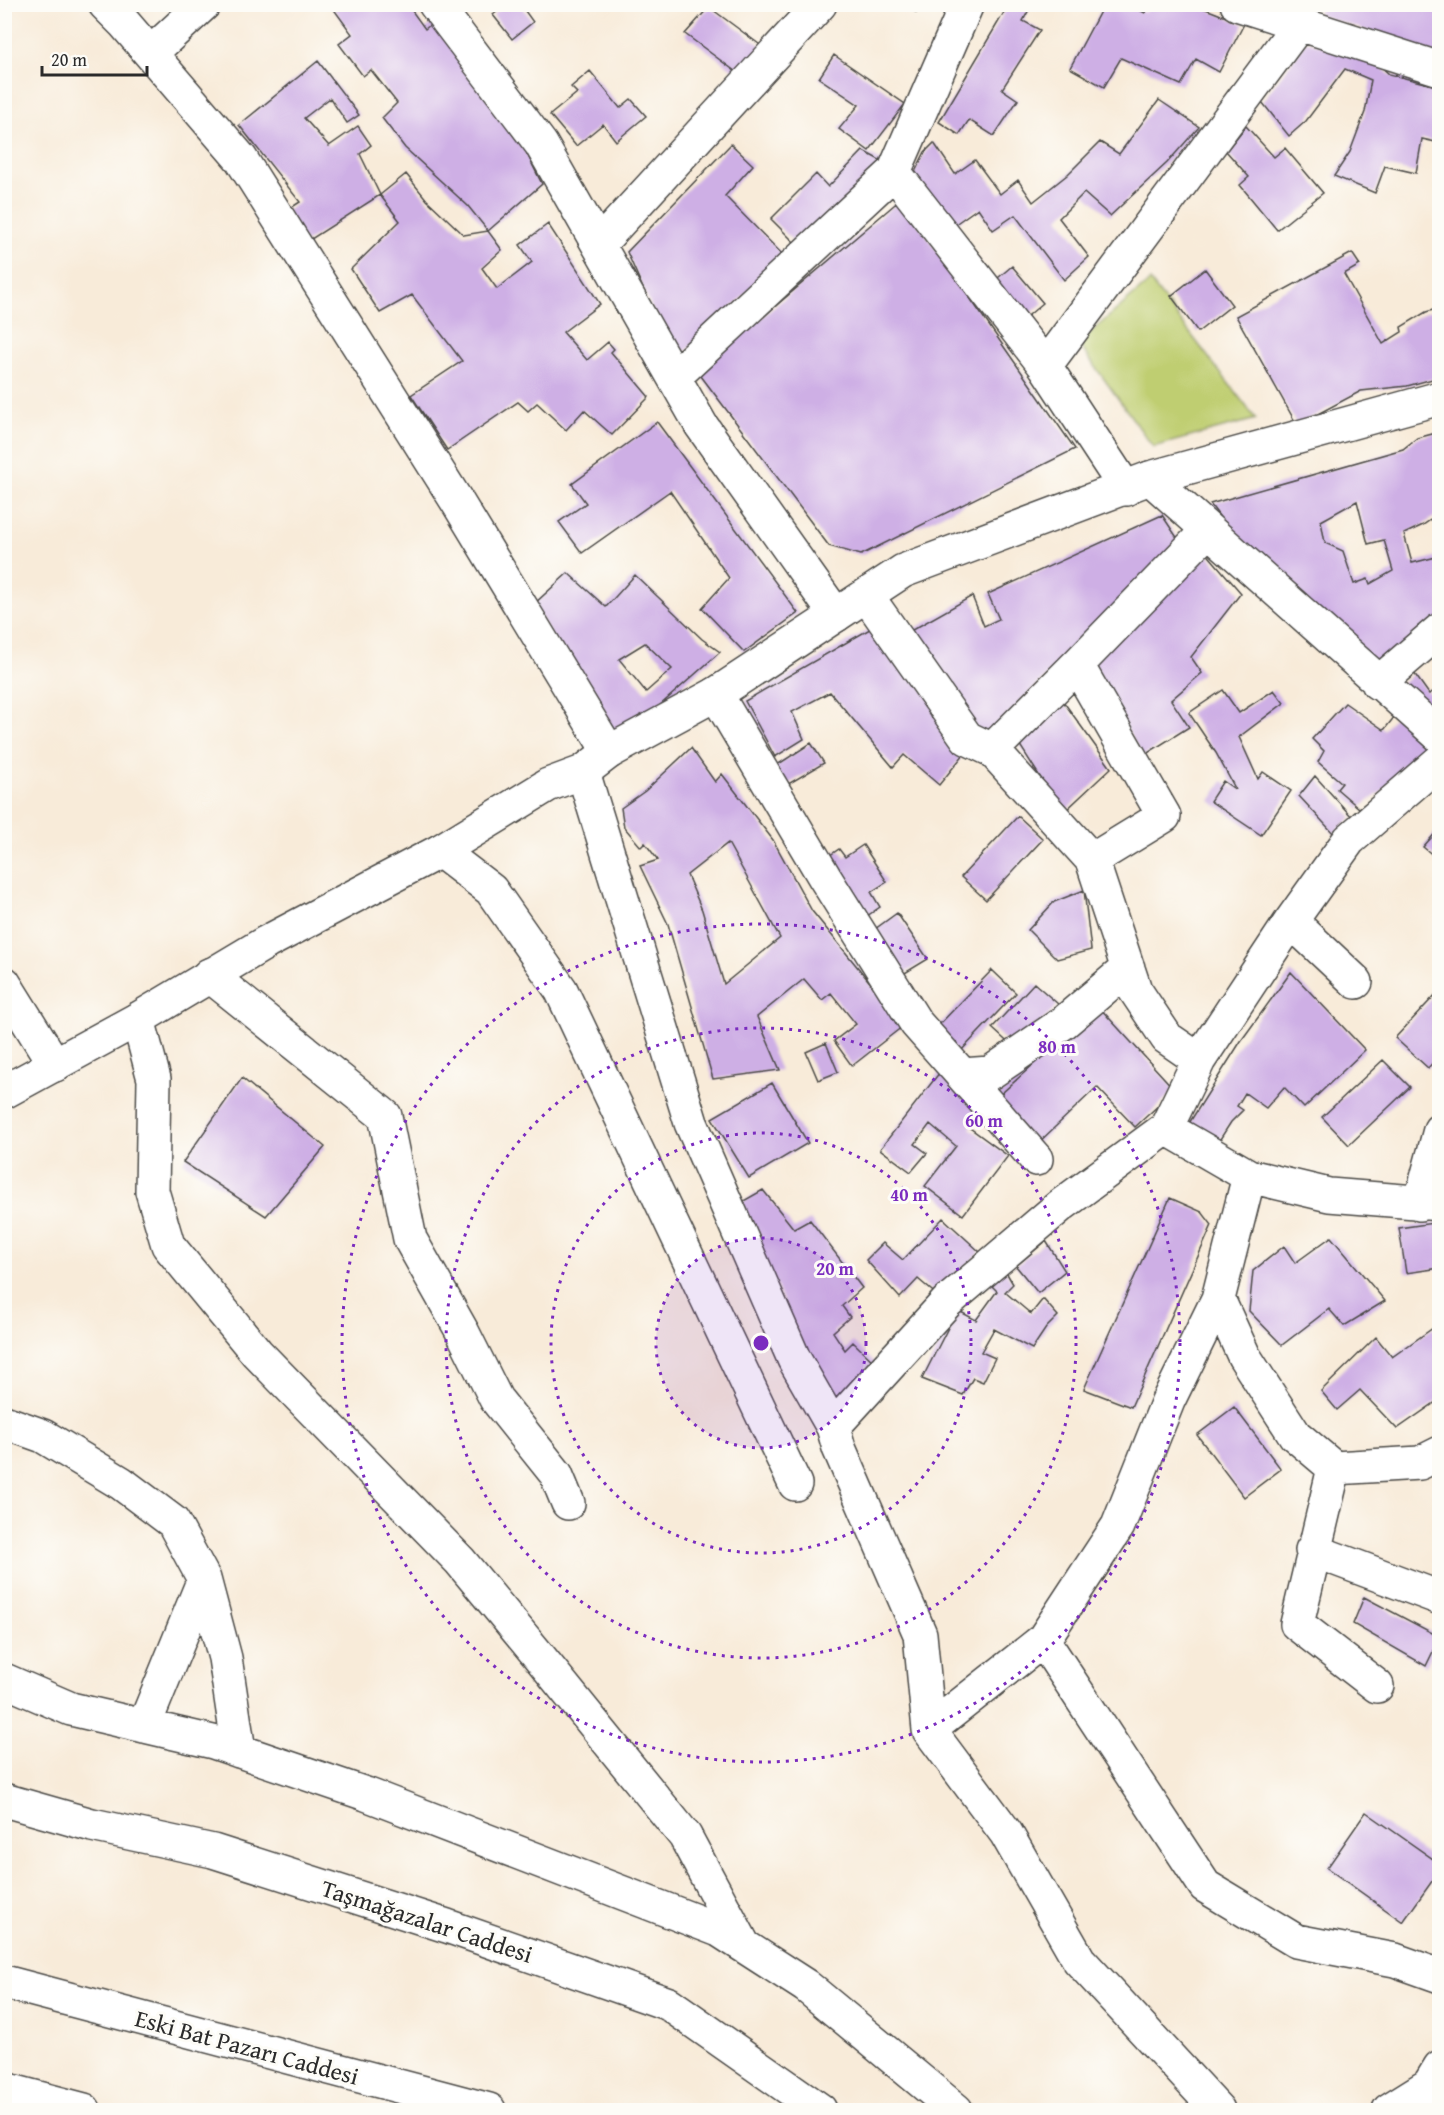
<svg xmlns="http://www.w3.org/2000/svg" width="1444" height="2115" font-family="'Gentium Book Plus',serif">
	<rect width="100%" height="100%" fill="#fdfcf7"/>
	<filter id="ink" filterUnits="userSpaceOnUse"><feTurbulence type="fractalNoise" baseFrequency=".0167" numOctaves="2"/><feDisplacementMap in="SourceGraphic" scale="12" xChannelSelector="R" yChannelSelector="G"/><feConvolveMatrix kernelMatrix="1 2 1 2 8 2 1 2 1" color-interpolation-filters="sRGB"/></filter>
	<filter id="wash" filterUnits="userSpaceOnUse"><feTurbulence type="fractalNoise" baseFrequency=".008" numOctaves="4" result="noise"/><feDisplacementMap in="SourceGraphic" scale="24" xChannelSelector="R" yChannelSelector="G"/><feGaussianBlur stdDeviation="1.35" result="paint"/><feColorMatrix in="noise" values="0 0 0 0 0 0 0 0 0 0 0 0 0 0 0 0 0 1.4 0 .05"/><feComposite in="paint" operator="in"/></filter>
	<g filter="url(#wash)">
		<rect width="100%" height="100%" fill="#f8ebd9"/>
		<path fill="#bfce71" stroke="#757c4e" stroke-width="1.5" d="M1150,281l106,138 -103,28 -75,-104z"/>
		<g id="blocks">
			<path fill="#ceafe5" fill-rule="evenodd" d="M330,4h77l18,25 9,-7 92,130 16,32 -54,47 -20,-25 -63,-58 -23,-30 15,-15 -26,-33 -8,6 -24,-32 13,-10z
				M506,4h14l13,18 -21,17 -19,-24z
				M895,4h24l-3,8z
				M1009,4h23l-9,17 17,9 -38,59 16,11 -24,36 -25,-16 -10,15 -20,-13z
				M1104,4h24l17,9 4,-9h44l51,20 -25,48 -23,-13 -15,26 -60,-27 -17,29 -34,-19z
				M1321,4h119v52l-122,-42z
				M709,7l54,40 -24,27 -54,-40z
				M1307,41l71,23 11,10 51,13v56l-18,-4 -6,34 -31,-7 -10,27 -41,-17 16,-24 15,-40 6,-32 -26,-11 -39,52 -17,15 -27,-34z
				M834,55l71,49 -36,47 -30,-22 20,-24 -40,-27z
				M318,61l41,54 -12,8 -17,-25 -26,20 25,28 29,-20 13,19 -11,9 20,41 -75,48 -19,-32 14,-9 -61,-77z
				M590,71l30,37 11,-9 15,17 -30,25 -13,-17 -27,22 -26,-31 27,-22 -6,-6z
				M1159,100l40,27 -32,36 -57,53 -26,-23 -25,25 30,39 -25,23 -49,-65 -22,15 -15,-22 -34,24 -34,-50 15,-30 9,-9 21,31 20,-14 25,34 18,-14 15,22 34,-27 33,-33 19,12z
				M1246,126l28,31 11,-9 38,45 -46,37 -37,-45 9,-8 -23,-26z
				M731,144l22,21 -28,31 60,61 -110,104 -48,-109z
				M863,151l22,12 -88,82 -26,-26 45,-45 12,13z
				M406,174l21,26 37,35 24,-4 14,19 -20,18 15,21 35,-27 -12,-17 28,-21 52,80 -37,28 24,28 21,-18 6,7 -3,3 38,45 -37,38 -28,-25 -18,20 -29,-27 -9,8 -10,-9 -71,48 -36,-55 51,-34 -50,-66 -32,18 -29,-44 49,-48 -20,-26z
				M901,199l174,250 -214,106 -32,-9 -131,-174z
				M1352,253l8,12 -16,9 39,70 19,-12 -1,-5 25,-15 14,-4v69l-33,9 -46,5 -64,34 -61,-109z
				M1012,266l31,37 -20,17 -31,-37z
				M1205,269l27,36 -34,27 -27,-36z
				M657,422l141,191 -54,39 -42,-44 27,-30 -59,-87 -88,62 -23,-31 27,-19 -14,-19z
				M1440,432v81l-17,12 -19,9 8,29 28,-7v61l-65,52 -135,-125 -30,-40 193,-55 14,-11zM1357,501l11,43 16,-4 9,31 -23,13 -2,-5 -14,5 -11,-33 -18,-8 -4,-22z
				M1162,515l18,27 -196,197 -79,-105 67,-38 12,30 15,-7 -11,-25z
				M1204,550l37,43 -50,64 11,16 -31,27 18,27 -46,29 -54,-91z
				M568,573l38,34 29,-32 67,64 18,13 -62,55 -47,28 -78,-130zM645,643l27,26 -26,23 -27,-33z
				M875,626l94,122 -30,37 -35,-30 -11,12 -63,-75 -38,20 12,27 -29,18 -30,-56z
				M1414,673l15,21 11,-6v38l-42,-39z
				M1223,690l16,23 35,-23 10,13 -45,34 19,42 5,-7 28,19 -30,44 -51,-34 13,-20 13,9 -20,-37 -27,-40z
				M1063,701l48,67 -48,45 -47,-74z
				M1345,703l39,27 11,-14 39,29 -24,26 -51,37 -22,-19 5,-6 -24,-21 6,-11 -12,-12z
				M811,743l13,20 -39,23 -11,-19z
				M691,748l24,34 7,-8 51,66 39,71 73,90 22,22 -55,43 -18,-25 22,-17 -25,-31 -9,7 -18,-21 -47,38 23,53 -67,9 -45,-155 -28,-58 18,-6 -13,-17 -4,4 -17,-20 -3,-19 24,-17zM728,843l52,95 -56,46 -22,-74 -15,-35z
				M1315,776l37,41 -18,17 -35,-38z
				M1018,816l25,23 -57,61 -25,-23z
				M1440,828v33l-17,-14z
				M863,845l24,37 -16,10 9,15 -16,11 -38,-60 13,-9 6,8z
				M1084,890l7,60 -34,9 -29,-29 26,-28z
				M897,913l31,46 -28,17 -29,-44z
				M992,970l24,23 -57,60 -25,-23z
				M1291,972l74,78 -61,58 -20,-21 -18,21 -21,-15 -8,13 6,4 -12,12 -16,25 -29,-19 55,-87z
				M1034,983l24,21 -42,46 -24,-22z
				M1440,990v65l-12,13 -33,-30z
				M1098,1006l77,84 -40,37 -38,-40 -64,61 -41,-46z
				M826,1043l12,29 -20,8 -12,-28z
				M1383,1060l27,27 -61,58 -27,-28z
				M940,1072l46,36 -16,20 38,28 -45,59 -38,-29 31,-40 -26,-22 -15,20 12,9 -16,19 -31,-23z
				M242,1078l83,69 -59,69 -83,-54z
				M772,1083l36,60 -59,35 -37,-60z
				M763,1190l31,39 16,-9 52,68 -20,18 8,11 -17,15 12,18 8,-8 25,24 -46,45 -92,-208z
				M1170,1198l32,14 10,13 -81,182 -47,-18z
				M943,1218l37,34 -42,44 -20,-17 -18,19 -34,-38 17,-17 20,17z
				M1440,1222v46l-34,5 -7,-45z
				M1331,1237l54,64 -41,25 -15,-17 -47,36 -33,-34 4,-40 31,-25 11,17z
				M1046,1241l19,30 -27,22 -22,-27z
				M1002,1265l11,19 -8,8 26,22 12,-15 15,17 -12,12 -14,21 -38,-20 -13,23 14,6 -12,24 -10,-4 -10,17 -41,-16 35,-69 19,10 21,-29 -11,-11z
				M1433,1328l7,9v62l-43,30 -37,-39 -23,20 -16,-19 55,-54 16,20z
				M1234,1407l47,62 -37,28 -47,-62z
				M1364,1597l76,40 -14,29 -73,-42z
				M1366,1812l74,52v6l-37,52 -76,-54z"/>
		</g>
	</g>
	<g filter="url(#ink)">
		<use href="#blocks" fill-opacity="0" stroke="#4a4845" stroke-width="1.5"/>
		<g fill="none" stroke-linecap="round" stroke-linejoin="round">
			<defs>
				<path id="street" d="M105,4l19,19 117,136 217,344 151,249
					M435,4l106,140 160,281 135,190
					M1237,4l203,65
					M151,53l53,-49
					M894,172l151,194
					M600,243l220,-239
					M674,377l220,-205 73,-168
					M1150,478l290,258
					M1126,489l-81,-123 255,-343
					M867,596l100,142 25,12 100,110 43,130 32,48 32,22
					M1077,665l130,-134
					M1378,683l62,-53
					M716,694l109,184 91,145 46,52 28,-2 73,-50 65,-55
					M992,750l85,-85 87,151 -72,44
					M583,772l108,351 103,236 39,68 6,21 81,186 9,96 77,103 73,127 139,150
					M440,851l51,39 70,100 234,494
					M1291,921l65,61
					M209,975l176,141 25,123 52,92 34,68 60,75 12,29
					M4,983l51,82
					M138,1019l16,60 -2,112 16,54 89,108 203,208 78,94 147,181 59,110
					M962,1075l74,84
					M1249,1176l80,19 111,9
					M1420,1204l20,-74
					M1218,1299l26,57 51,79 39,33 -37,156 80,62
					M4,1422l39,14 78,47 52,39 31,57 21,79 14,93
					M833,1427l114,-125 113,-96 106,-78
					M1334,1468l86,-5 20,-10
					M1312,1550l128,48
					M1043,1640l162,246 91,55 99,19 45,16
					M4,1680l67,29 142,33 153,52 353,136 87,56 150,124
					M144,1726l60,-147
					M929,1730l114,-90 75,-114 50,-125 50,-102 31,-123 -83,-48 33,-68 92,-139 58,-81 91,-79
					M4,1800l88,25 121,26 234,75 222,78 151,106
					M4,1982l485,128
					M4,2089l80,21
					M1389,2110l40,-25 11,-18"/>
				<path id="secondary" d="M4,1092l134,-73 129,-77 173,-91 108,-66 35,-13 26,-20 107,-58 187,-123 247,-93 290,-80"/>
			</defs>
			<use href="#street" stroke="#4a4845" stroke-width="36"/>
			<use href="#secondary" stroke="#4a4845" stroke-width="36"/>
			<use href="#street" stroke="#fff" stroke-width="33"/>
			<use href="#secondary" stroke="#fff" stroke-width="33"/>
		</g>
	</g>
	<circle cx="761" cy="1343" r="105" fill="#7b2cbf" fill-opacity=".12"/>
	<g fill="none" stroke="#7b2cbf" stroke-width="3" stroke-dasharray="3 6">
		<circle cx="761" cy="1343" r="105"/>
		<circle cx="761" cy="1343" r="210"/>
		<circle cx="761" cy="1343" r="315"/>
		<circle cx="761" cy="1343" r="419"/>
	</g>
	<g text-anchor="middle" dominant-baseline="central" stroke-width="6" stroke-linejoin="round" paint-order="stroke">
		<g font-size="24" fill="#2b2b2b" stroke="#fdfcf7">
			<text transform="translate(427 1921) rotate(18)">Taşmağazalar Caddesi</text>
			<text transform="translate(247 2047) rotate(15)">Eski Bat Pazarı Caddesi</text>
		</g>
	</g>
	<circle cx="761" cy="1343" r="9" fill="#7b2cbf" stroke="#fdfcf7" stroke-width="3"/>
	<g font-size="18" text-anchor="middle" font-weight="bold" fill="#7b2cbf" stroke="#fdfcf7" stroke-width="6" stroke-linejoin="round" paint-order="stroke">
		<text x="1057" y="1053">80 m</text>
		<text x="984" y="1127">60 m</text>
		<text x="909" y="1201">40 m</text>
		<text x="835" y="1275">20 m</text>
	</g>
	<rect width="1444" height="2115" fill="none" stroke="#fdfcf7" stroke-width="24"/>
	<path d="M42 66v9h105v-9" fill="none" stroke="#2b2b2b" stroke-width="3"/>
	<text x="51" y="66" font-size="18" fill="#2b2b2b" stroke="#fdfcf7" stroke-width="4.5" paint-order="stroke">20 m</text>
</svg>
